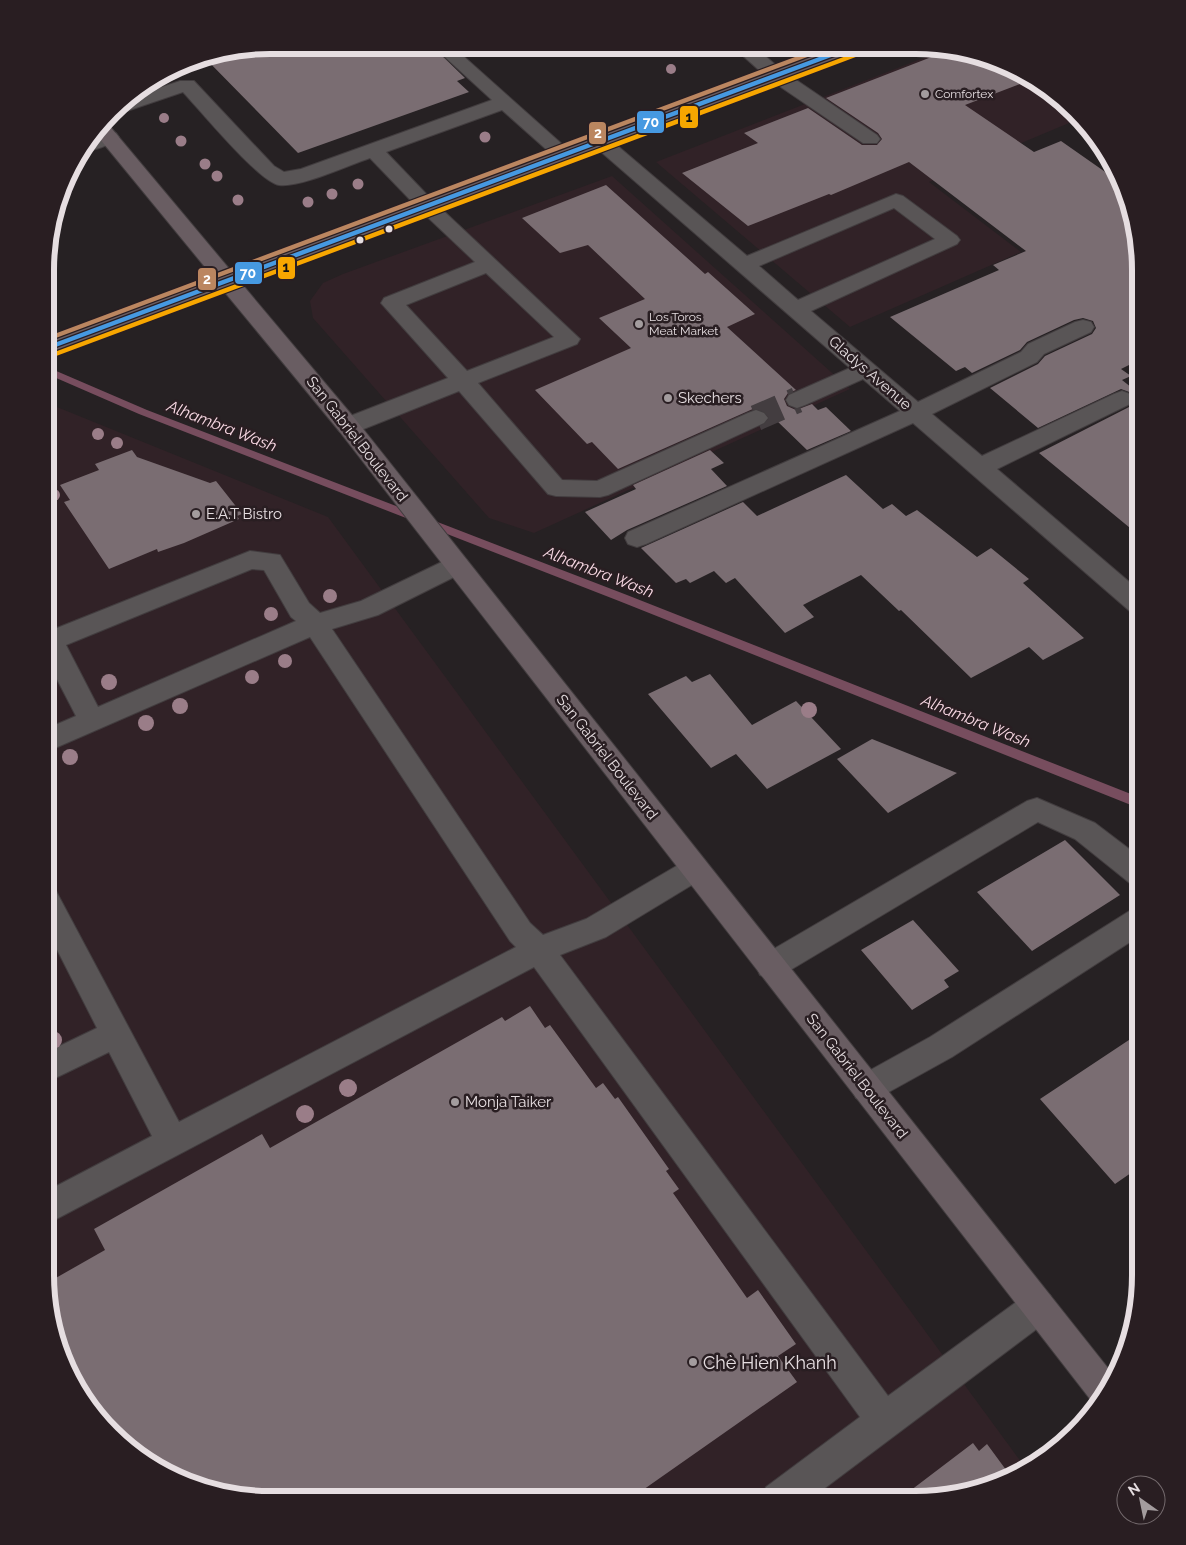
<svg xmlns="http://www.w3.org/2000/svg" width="1186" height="1545" font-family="Raleway,sans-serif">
	<rect width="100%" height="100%" fill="#262123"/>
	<path fill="#312227" d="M949,48l84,32 20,13 28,25 -152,64 92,70 -171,75 -194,-165z
		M612,176l238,213 -316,144 -45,-15 -176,-200 -3,-17 13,-18 20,-9z
		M47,403l281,114 699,953 -11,7 -99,23 -677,-2 -95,-36 -44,-38 -33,-49 -23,-99z"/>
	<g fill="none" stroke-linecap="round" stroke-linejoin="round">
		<path fill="#774d5e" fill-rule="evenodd" d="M47,367l100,43 480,185 514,203v11l-522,-208 -480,-187 -92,-40z"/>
	</g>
	<path fill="#7a6d72" d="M269,45h162l34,33 -8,3 12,11 -171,61 -95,-97z
		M952,49l75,28 -10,5 3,2 -55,21 69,47 27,-11 60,42 20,86v90l-20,10 10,7 -9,4 19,15v142l-102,-84 92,-47 4,-6 -3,-7 -11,-4 -83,39 -48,-40 48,-24 7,-8 47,-22 4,-6 -3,-7 -10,-3 -9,2 -47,22 -7,8 -48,23 -7,-6 -9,4 -66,-54 109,-47 -6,-5 33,-14 -117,-89 -78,33 -2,-1 -81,32 -66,-53 76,-30 -14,-10 64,-25 54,37h15l5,-6 -4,-6 -52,-35z
		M606,185l99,89 3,-2 47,42 -28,13 69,63 -8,3 -4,6 3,7 9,4 16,-6 6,6 8,-3 25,24 -44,19 -31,-30 -40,18 29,-13 4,-6 -4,-7 -10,-4 -137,61 -26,-27 -5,2 -52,-54 96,-42 -32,-30 46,-19 -57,-54 -28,8 -38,-35z
		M132,450l5,7 73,26 6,-2 26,33 -5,2 2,3 -55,24 -26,9 -1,-3 -48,20 -45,-67 6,-2 -10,-15 39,-15 -4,-6z
		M710,450l14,13 -13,6 16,17 -100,44 -16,10 -26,-28 51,-23 -3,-4z
		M846,475l37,34 9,-5 14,12 11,-6 60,47 14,-9 38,31 -6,4 61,55 -41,22 -14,-13 -58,31 -70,-68 -2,1 -38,-36 -58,30 11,12 -29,16 -50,-55 -9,5 -12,-12 -24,12 -4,-4 -10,4 -35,-35 102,-46 14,14z
		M710,674l42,51 44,-24 45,48 -74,40 -31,-35 -25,14 -63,-74 38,-18 6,6z
		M872,739l85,34 -69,40 -51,-54z
		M1065,840l55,55 -88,56 -55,-59z
		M913,920l46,51 -15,9 5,7 -37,23 -51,-60z
		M530,1006l15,22 5,-3 46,63 7,-5 12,16 3,-2 51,72 -3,2 13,18 -6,4 74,105 11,-8 38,54 -18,12 19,26 -167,117 -390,-1 -95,-36 -44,-38 -33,-49 -21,-92 58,-33 -11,-21 168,-95 8,14 232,-131 3,4z
		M1141,1032v134l-26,18 -75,-85z
		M973,1443l6,8 8,-7 25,34 -95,22h-19z"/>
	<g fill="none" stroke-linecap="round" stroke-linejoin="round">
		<path stroke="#433d40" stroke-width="26" stroke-dasharray="26 13" stroke-linecap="butt" d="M756,418l41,-18"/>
		<defs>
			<path id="minor" d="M433,46h19l121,108 -3,4h-14l-54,-48 -116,42 47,49 147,138 -3,5 -99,39 84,97 35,1 151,-68 8,-3 8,3 4,5 -4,5 -156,72 -8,2 -44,-1 -8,-2 -89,-103 -103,41 -8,2 -8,-2 -4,-6 4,-6 108,-42 -67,-75 3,-5 91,-36 -56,-53 -49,-51c-21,7 -70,30 -91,27 -20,-3 -79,-75 -96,-93l-62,21 -10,1 12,-14 57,-19h14l80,85 10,6 17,-3 191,-69zM486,273l68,64 -87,34 -61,-66z
				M732,46h21l30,25 94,64 3,4 -3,4h-14l-94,-64z
				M109,131l7,2 3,4c-6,8 -28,15 -38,13l12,-14z
				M599,134l7,2 141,120 149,-62 7,2 54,40 3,4 -3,4 -146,67 107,91 103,-50 7,-8 47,-22 8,-2 8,2 3,5 -3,5 -47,22 -7,8 -105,52 50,42 132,-62 8,-3 8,3 3,5 -3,5 -133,65 144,123v23l-9,-2 -219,-190 -267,121 -9,3 -9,-3 -3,-6 3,-6 272,-121 -37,-32 -58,26 -8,3 -8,-3 -3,-5 3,-5 61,-27 -258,-224 -3,-4 3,-4zM894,208l41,31 -137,61 -39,-34z
				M47,328c10,3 13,9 18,17l-3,5 -8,2 -7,-2z
				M250,551l30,4 29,48 11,10 41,-12 87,-42 9,-3 9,3 3,6 -3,6 -88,44 -46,14 198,294 13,12 43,-16 99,-58 10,-4 10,4 4,8 -4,8 -99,60 -46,18 328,441 138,-101 12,-5 12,5 5,12 -5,12 -241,181h-48l5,-13 94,-70 -326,-450 -489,258v-33l107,-56 -43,-84 -64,31v-30l52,-25 -51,-100v-40l10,3 123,231 337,-175 -6,-6 -200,-304 -264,115v-23l30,-13 -30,-58v-36l9,3 2,3zM252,569l12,1 27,47 5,4 -198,86 -32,-62z
				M1037,798l58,25 46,35v29l-10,-3 -56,-45 -37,-17 -256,153 -11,4 -11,-4 -4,-9 4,-9 267,-156z
				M1141,907v28l-189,122 -74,41 -11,4 -11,-4 -5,-10 5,-10 74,-41 201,-127z"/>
			<path id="major" d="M836,47h25l-3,4 -617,232 115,137 759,957 -12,23 -6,8 -757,-976 -117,-142 -176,65v-15l167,-62 -119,-145 9,-11 3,1 124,148z"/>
		</defs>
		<use href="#minor" stroke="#423d3f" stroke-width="2"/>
		<use href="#major" stroke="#423d3f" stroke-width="2"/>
		<use href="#minor" fill="#595556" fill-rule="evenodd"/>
		<use href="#major" fill="#695d62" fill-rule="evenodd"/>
		<defs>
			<path id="bus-1" d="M47,348l805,-301"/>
			<path id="bus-2" d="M50,356l805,-301"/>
			<path id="bus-3" d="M47,339l781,-292"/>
		</defs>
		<use href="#bus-1" stroke="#291e22" stroke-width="7"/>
		<use href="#bus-2" stroke="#291e22" stroke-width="7"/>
		<use href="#bus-3" stroke="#291e22" stroke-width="7"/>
		<use href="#bus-1" stroke="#4699e1" stroke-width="4.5"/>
		<use href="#bus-2" stroke="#f7a600" stroke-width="4.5"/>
		<use href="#bus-3" stroke="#bb8660" stroke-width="4.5"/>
	</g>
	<g fill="#9a7d88">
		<circle cx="671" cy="69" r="5"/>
		<circle cx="164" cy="118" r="5"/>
		<circle cx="485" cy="137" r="5.5"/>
		<circle cx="181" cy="141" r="5.5"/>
		<circle cx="205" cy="164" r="5.5"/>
		<circle cx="217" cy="176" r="5.5"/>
		<circle cx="358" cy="184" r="5.5"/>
		<circle cx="332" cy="194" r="5.5"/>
		<circle cx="238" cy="200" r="5.5"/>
		<circle cx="308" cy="202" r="5.5"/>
		<circle cx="98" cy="434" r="6"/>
		<circle cx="117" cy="443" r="6"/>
		<circle cx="54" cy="495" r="6"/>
		<circle cx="330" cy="596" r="7"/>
		<circle cx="271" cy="614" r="7"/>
		<circle cx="285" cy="661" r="7"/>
		<circle cx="252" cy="677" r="7"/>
		<circle cx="109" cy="682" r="8"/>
		<circle cx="180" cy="706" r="8"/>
		<circle cx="809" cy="710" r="8"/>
		<circle cx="146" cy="723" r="8"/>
		<circle cx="70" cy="757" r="8"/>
		<circle cx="53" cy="1040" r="9"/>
		<circle cx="348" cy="1088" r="9"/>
		<circle cx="305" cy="1114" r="9"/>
	</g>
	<g fill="#a39c9e" stroke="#291e22" stroke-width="2">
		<circle cx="925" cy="94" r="5"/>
		<circle cx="639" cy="324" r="5"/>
		<circle cx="668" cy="398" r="5"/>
		<circle cx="196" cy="514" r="5"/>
		<circle cx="455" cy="1102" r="5"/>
		<circle cx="693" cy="1362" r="5"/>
	</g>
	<g fill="#e6dee1" stroke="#291e22" stroke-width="2">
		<circle cx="389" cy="229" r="4.5"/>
		<circle cx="360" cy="240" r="4.5"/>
	</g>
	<g text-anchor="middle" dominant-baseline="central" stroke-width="5" stroke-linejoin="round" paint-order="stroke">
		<g font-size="12" fill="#e6dee1" stroke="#291e22" text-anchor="start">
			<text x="935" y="94">Comfortex</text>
			<text x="649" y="317">Los Toros<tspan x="649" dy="14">Meat Market</tspan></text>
		</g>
		<g font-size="15" fill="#e6dee1" stroke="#291e22">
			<text transform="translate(870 373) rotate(41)">Gladys Avenue</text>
			<text transform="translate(357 439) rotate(52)">San Gabriel Boulevard</text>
			<text transform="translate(607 757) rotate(52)">San Gabriel Boulevard</text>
			<text transform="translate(857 1076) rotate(52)">San Gabriel Boulevard</text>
		</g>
		<g font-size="15" fill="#e6dee1" stroke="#291e22" text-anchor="start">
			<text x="678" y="398">Skechers</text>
			<text x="206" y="514">E.A.T Bistro</text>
			<text x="465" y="1102">Monja Taiker</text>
		</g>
		<g font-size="16" font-style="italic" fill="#fadae5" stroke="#291e22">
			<text transform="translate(222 426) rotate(21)">Alhambra Wash</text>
			<text transform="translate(599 572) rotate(21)">Alhambra Wash</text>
			<text transform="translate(976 721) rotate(22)">Alhambra Wash</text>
		</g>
		<g font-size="18" fill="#e6dee1" stroke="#291e22" text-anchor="start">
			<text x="703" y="1362">Chè Hien Khanh</text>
		</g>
	</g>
	<path d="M0 0H1186V1545H0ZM270 54H916A216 216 0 0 1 1132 270V1275A216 216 0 0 1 916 1491H270A216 216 0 0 1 54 1275V270A216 216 0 0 1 270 54Z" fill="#291e22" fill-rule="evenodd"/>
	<path fill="none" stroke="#e6dee1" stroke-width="6" d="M270 54H916A216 216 0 0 1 1132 270V1275A216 216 0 0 1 916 1491H270A216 216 0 0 1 54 1275V270A216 216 0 0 1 270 54Z"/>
	<g stroke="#291e22" stroke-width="2">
		<rect x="679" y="105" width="20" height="24" rx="5" fill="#f7a600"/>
		<rect x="636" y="110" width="29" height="24" rx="5" fill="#4699e1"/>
		<rect x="588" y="121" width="19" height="24" rx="5" fill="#bb8660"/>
		<rect x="277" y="256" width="19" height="24" rx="5" fill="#f7a600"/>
		<rect x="234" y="261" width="29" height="24" rx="5" fill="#4699e1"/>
		<rect x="197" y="267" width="20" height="24" rx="5" fill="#bb8660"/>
	</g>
	<g font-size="14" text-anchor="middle" font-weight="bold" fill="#fff">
		<text x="651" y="127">70</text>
		<text x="598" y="138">2</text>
		<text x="248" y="278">70</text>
		<text x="207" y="284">2</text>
	</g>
	<g font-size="14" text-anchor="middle" font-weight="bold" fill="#111">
		<text x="689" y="122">1</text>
		<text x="286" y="272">1</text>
	</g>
	<g transform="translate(1141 1500) rotate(327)"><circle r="24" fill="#291e22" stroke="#756b6e"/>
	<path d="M0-4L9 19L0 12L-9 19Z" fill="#a39c9e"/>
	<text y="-8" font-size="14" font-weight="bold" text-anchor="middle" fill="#e6dee1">N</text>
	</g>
</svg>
